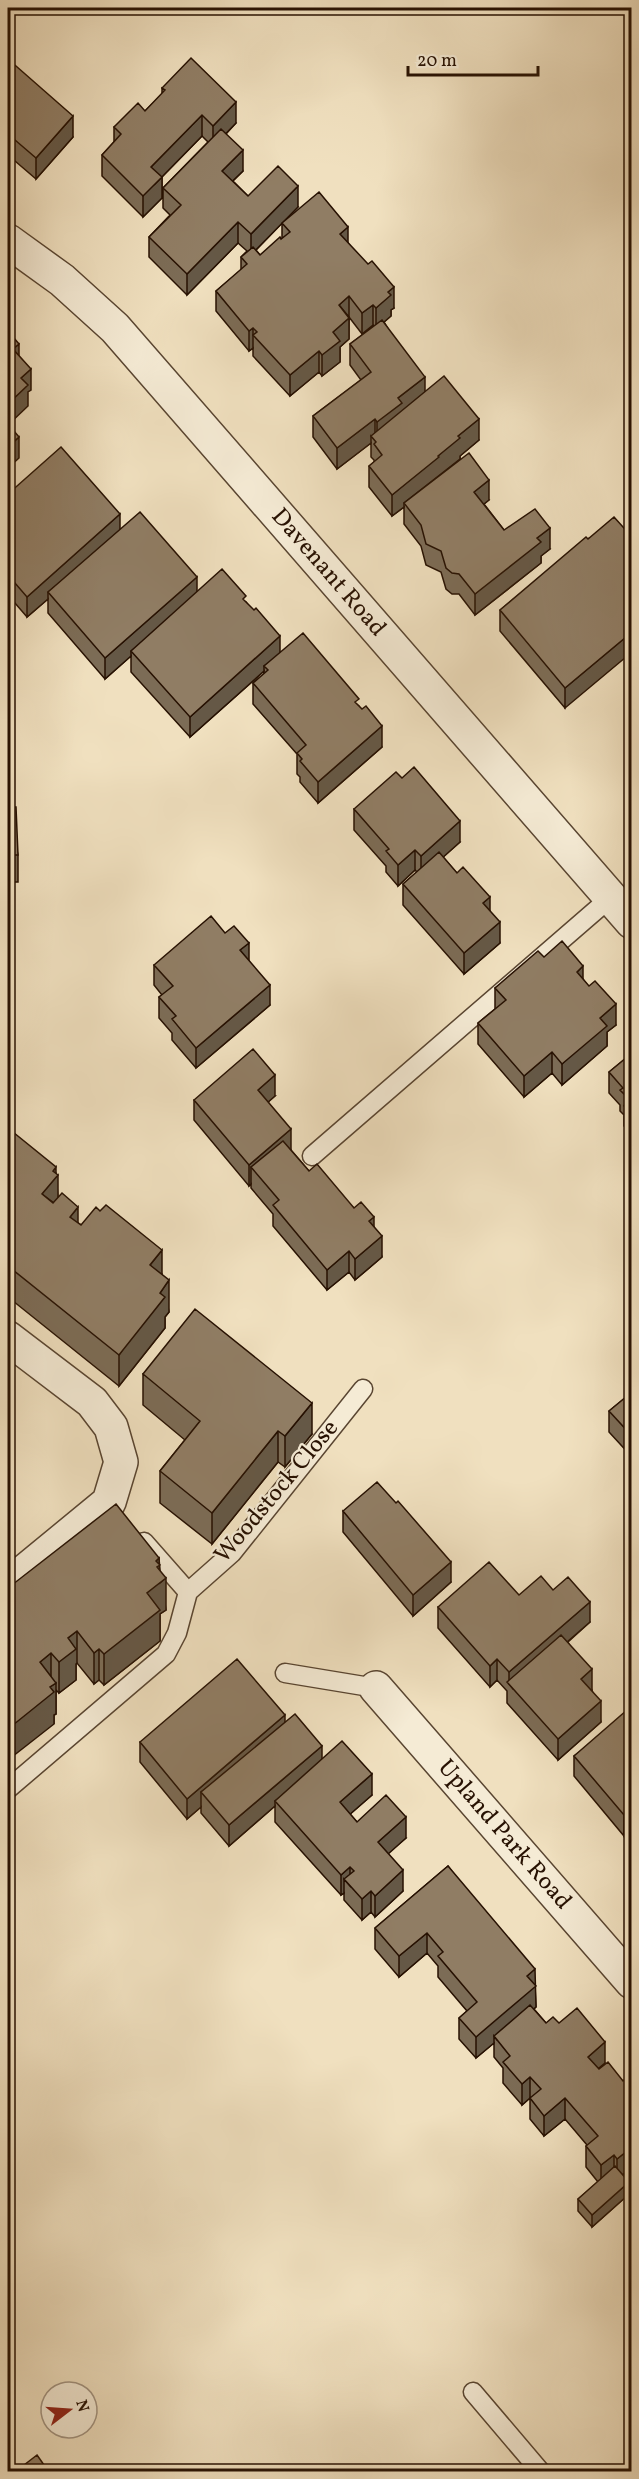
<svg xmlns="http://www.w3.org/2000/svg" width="639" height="2479" font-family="Vollkorn,serif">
	<rect width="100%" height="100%" fill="#f0e0bf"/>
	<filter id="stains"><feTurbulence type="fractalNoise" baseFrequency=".00333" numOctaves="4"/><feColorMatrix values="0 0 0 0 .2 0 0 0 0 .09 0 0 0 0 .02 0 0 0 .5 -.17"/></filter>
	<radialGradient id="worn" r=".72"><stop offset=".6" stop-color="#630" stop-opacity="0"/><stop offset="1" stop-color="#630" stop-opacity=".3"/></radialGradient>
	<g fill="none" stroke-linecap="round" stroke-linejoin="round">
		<defs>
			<path id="lane" d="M312,1156l298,-258
				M144,1542l44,50
				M285,1673l91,15
				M8,1789l158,-135 11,-21 11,-41 44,-39 131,-164
				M473,2392l68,80"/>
			<path id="street" d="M8,241l54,39 53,48 517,594
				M8,1338l84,64 19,25 10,35 -12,40 -101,83
				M376,1688l256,294"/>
		</defs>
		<use href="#lane" stroke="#594531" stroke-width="21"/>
		<use href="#street" stroke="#594531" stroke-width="36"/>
		<use href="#lane" stroke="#f5ebd5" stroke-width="18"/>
		<use href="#street" stroke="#f5ebd5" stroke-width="33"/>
	</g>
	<path fill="#7c6c56" stroke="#271102" stroke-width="1.5" fill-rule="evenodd" d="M618,8h14v12z
		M8,59l65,78 -37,42 -28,-24z
		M162,88l74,35 -10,11 17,37 -10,10 15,15 50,11 -14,14 64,22 46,65 -3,2v6l-7,6 41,70 54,48 -19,16v3l-21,17 50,24 -5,4 20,26 46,19 -9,7v7l-66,52 -16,-21h-7l-6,-5 -5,-17 -15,-7 -5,-19 -17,-22v-17l-12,9 -23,-29v-21l5,-4v-2l-3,-3v-14l-34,26 -24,-32v-21l48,-36 -11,-15v-21l24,-18 -1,-1 -11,9 -13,-17v22l-9,8v15l-18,14 -3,-4 -29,24 -37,-40v-8l-4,3 -33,-40v-20l25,-21v-13l6,-6 -9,-8 -51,52 -38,-38v-20l21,-22 -7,-7v-20l45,-46 -6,-6 -40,41v21l-19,19 -41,-41v-21l12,-13v-15l31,-16 17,-17zM282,223v16l-22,16 -4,-5z
		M8,494l112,35 77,63 49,10 34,50 79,54 23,41 -64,56 -18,-21v-5l-3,-3v-20l-44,-50v-21l11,-9v-3l-74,66 -59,-65v-16l-26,23 -57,-66v-14l-21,18 -19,-22z
		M588,539l-23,169 -65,-77v-21z
		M632,728v25l-3,-3v-20z
		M8,807l10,48v27h-7l2,123h-5z
		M354,809l106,33 -17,15 47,54 10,32 -36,31 -61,-69v-21l14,-12 -2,-2 -17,16 -12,-14v-6l-32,-36z
		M544,957l39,22 33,46 -9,7v14l-45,39 -10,-12 -28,24 -46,-53v-21l17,-14v-21z
		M249,961l21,44 -74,63 -24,-28v-7l-13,-15v-21l3,-2 -8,-10v-20z
		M632,1053v82l-8,-9v-11l-4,-4v-6l-11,-12v-21z
		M275,1096l-7,6 23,48 18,21 45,37 20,19 8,30 -27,23 -6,-8 -22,18 -54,-64v-12l-22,-26v-4l-2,2 -55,-66v-20z
		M8,1128l48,45 2,25 20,25 84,51 7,38 -4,5v11l-46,58 -111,-89z
		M143,1374l169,60 -27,33 -7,-5 -66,82 -52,-41v-32l25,-31 -42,-35z
		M632,1392v65l-23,-25v-21z
		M343,1511l108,71 -38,34 -70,-84z
		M159,1558l1,12 6,40 -6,4v27l-56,44 -5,-5 -5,4 -17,-21 -1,1v16l-17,13 -3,-3v24l-2,1v9l-46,-136z
		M553,1590l37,32 -22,20 24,48 9,32 -43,38 -51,-57v-12l-10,-11 -7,7 -52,-59v-21z
		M632,1715l-8,121 -50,-60v-20z
		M285,1723l37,36 50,36 -22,19 7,8 49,16 -18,15 15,38 -28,26 -4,-5 -9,8 -18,-20v-7l-3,2 -66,-73v-16l-46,40 -28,-33v-6l-14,12 -47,-57v-20z
		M448,1866l87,120 1,21 -2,2 12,14h13l46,40 -6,6 24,12 9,-5v91l-9,8 6,12 3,-2v28l-4,-4v-14l-36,32 -14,-16v-12l20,-17 -12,-15v-21l1,-1 -22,-26 -21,17 -14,-17v-21l-8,7 -19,-22v-15l-9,-11v-14l-18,15 -17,-19v-21l8,-7 -29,-34v-11l-11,-13 -28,24 -24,-28v-21z"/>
	<path fill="#655846" stroke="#271102" stroke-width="1.5" d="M236,102v21l-23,24v-21z
		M202,115v21l-48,49 8,-8v21l-19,19v-21l8,-29z
		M73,116v21l-37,42v-21z
		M243,150v21l-21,20v-20z
		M298,186v21l-47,48v-21z
		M238,222v21l-51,52v-21z
		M348,227v20l-8,-13z
		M394,287v21l-3,2v6l-15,13v-21l12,-16z
		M349,296v21l-10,-12z
		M373,305v20l-11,9v-21z
		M349,318v21l-9,8v15l-18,14v-21l11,-23z
		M253,328v20l-4,3v-20z
		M19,344v21l-6,-16z
		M319,351v21l-29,24v-21z
		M31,369v21l-3,2v14l-20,19v-21l13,-26z
		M425,377v21l-48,45v-21l21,-24z
		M375,419v21l-4,-4v7l-34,26v-21z
		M479,419v21l-19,16v3l-56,44v4l-12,9v-21l46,-39 20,-20z
		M19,437v21l-11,10v-21z
		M489,480v20l-15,12v-20z
		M120,514v21l-72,57v7l-21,18v-20z
		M550,528v21l-9,7v7l-66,52v-21l62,-56z
		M632,539v20l-6,-16z
		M197,577v21l-66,53v5l-26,23v-21z
		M632,632v20l-67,56v-20z
		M280,636v20l-16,10v5l-74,66v-20z
		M382,726v21l-64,56v-21z
		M460,821v21l-39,35v-21z
		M415,850v20l-17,16v-21z
		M490,897v20l-7,-14z
		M500,922v21l-36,31v-21z
		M249,943v21l-9,-14z
		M583,966v21l-6,-15z
		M270,985v20l-74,63v-20z
		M616,1004v21l-9,7v14l-45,39v-21l38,-46z
		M552,1052v21l-28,24v-21z
		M275,1075v21l-17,15v-21z
		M291,1129v21l-40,17v17l-2,2v-21z
		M56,1167v10l2,-2v31l-16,-12 11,-23z
		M78,1207v31l-8,-21z
		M374,1217v21l-5,-17z
		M382,1236v21l-27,23v-21z
		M162,1250v31l-12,-16z
		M349,1251v21l-22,18v-20z
		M169,1280v32l-4,5v11l-46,58v-31l41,-62z
		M312,1403v31l-27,33v-31z
		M278,1431v31l-66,82v-31z
		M159,1558l1,25 6,-5v32l-6,4v27l-56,44v-31l43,-61 9,-32z
		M451,1562v20l-38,34v-21z
		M590,1602v20l-77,67 -4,-5v-12z
		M77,1631v32l-1,1v16l-17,13v-31l9,-24z
		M99,1649v31l-5,4v-31z
		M51,1653v31l-11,-22z
		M497,1659v21l-7,7v-21z
		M592,1669v21l-11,10v-21z
		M56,1683v31l-2,1v9l-46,36v-31l42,-42z
		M601,1701v21l-43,38v-21z
		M285,1715v21l-84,56v15l-14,12v-20z
		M322,1746v21l-47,34v5l-46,40v-21z
		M372,1774v21l-32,28v-21z
		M632,1809v20l-8,7v-21z
		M406,1817v21l-28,25v-21z
		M350,1867v19l-6,-7v14l-3,2v-20z
		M403,1870v21l-28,26v-21z
		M371,1891v21l-9,8v-21z
		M427,1933v20l-28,24v-21z
		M535,1969l1,38 -39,33 -3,-4v7l-18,15v-21l51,-61z
		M605,2042v21l-17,14v-20z
		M530,2077v21l-8,7v-21z
		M565,2098v21l-21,17v-20z
		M632,2147v20l-15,12v-20z
		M614,2155v20l-13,11v-21z
		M629,2182v8l-1,-2v7l-36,32v-12z"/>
	<path fill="#907d64" stroke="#271102" stroke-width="1.5" d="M191,58l45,44 -23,24 -11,-11 -51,52 11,10 -19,19 -41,-41 19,-21 -7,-7 24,-24 7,8 20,-21 -3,-2z
		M8,59l65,57 -37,42 -28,-24z
		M221,129l22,21 -21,21 26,25 30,-30 20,20 -47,48 -13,-12 -51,52 -38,-37 32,-32 -18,-17z
		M319,192l29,35 -8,7 28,30 4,-3 22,26 -6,5 3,3 -15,13 -3,-3 -11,8 -13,-17 -10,9 10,13 -16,14 7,9 -18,14 -3,-4 -29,24 -37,-40 4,-3 -4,-4 -4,3 -33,-40 31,-27 -6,-7 12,-10 7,8 20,-18 1,2 9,-7 -8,-9z
		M382,320l43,57 -27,21 4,5 -25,19 -2,-3 -38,29 -24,-32 58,-44 -21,-28z
		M8,331l11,13 -6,5 18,20 -10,9 7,7 -20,19z
		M444,376l35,43 -21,17 2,2 -22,18 1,1 -47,38 -23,-29 13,-11 -8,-11 2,-2 -5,-6z
		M8,424l11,13 -11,10z
		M61,447l59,67 -93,83 -19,-22v-81z
		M469,453l20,27 -15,12 30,38 31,-21 15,19 -13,10 4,4 -66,52 -16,-20 -7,-1 -6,-5 -5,-17 -15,-7 -5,-19 -17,-22z
		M140,512l57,65 -92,81 -57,-66z
		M614,517l18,20v2l-6,4 6,7v82l-67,56 -65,-78 86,-73 2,2z
		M222,569l24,27 -3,3 11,11 2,-2 24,28 -90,81 -59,-66z
		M303,633l56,66 -4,3 7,7 4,-3 16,20 -64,56 -18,-21 2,-2 -5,-6 9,-8 -53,-62 15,-13 -4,-4z
		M414,767l46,54 -39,35 -6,-6 -17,15 -12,-14 3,-2 -35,-40 42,-37 6,6z
		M8,807h8l2,48h-8l3,123h-5z
		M439,852l18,21 6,-6 27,30 -7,6 17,19 -36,31 -61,-69z
		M211,916l14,17 9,-7 15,17 -9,7 30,35 -74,63 -24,-29 4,-3 -17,-19 14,-11 -19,-21z
		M562,941l21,25 -6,6 12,14 6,-5 21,23 -16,14 7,8 -45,38 -10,-12 -28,24 -46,-53 28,-23 -11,-12 43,-37 6,6z
		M253,1049l22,26 -17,15 33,39 -42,36 -55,-65z
		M632,1053v62l-8,-9 4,-8 -8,-8 3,-2 -14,-16z
		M8,1128l48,39 -3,4 5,4 -16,19 11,9 9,-10 16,14 -8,10 11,8 15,-18 4,4 6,-6 56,45 -12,15 19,15 -9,13 5,4 -46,58 -111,-89z
		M283,1141l26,30 8,-7 37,44 7,-6 13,15 -5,4 13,15 -27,23 -6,-8 -22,19 -54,-65 6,-5 -28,-33z
		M195,1309l117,94 -27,33 -7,-5 -66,82 -52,-42 40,-50 -57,-47z
		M632,1392v44l-23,-25z
		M377,1482l19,21 2,-2 53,61 -38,33 -70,-84z
		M116,1504l43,54 -3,3 4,4 -3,2 9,11 -19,15 13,17 -56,44 -5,-5 -5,4 -17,-22 -9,7 8,11 -17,13 -8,-9 -11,9 16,21 -6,4 4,5 -46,37v-141z
		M489,1562l30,33 22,-19 12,14 15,-13 22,25 -81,70 -12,-13 -7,7 -52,-59z
		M561,1635l31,34 -11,10 20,22 -43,38 -51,-57z
		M237,1659l48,56 -98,84 -47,-57z
		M627,1710l5,5v94l-8,6 -50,-59z
		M295,1714l27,32 -93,79 -28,-33z
		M342,1741l30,33 -32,28 17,20 29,-27 20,22 -28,25 25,28 -28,26 -4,-5 -9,8 -18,-20 10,-8 -4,-4 -9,8 -66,-74z
		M448,1866l87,103 -8,7 9,10 -60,51 -17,-19 18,-16 -39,-46 5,-4 -16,-19 -28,23 -24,-28z
		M530,2005l16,18 7,-6 6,6 18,-15 28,34 -17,15 11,12 9,-7 15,19 7,-6 2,1v71l-15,12 -3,-4 -13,10 -15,-19 12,-10 -33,-38 -21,18 -14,-18 11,-9 -11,-12 -8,7 -19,-22 7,-6 -16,-20z
		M615,2166l14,16 -37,33 -14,-16z
		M632,2185v7l-4,-4z
		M37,2455l12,17h-34z"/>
	<g text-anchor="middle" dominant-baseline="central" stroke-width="4.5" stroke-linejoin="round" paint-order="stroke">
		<g font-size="24" fill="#271102" stroke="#f5ebd5">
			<text transform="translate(328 573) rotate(49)">Davenant Road</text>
			<text transform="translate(277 1492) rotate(-50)">Woodstock Close</text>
			<text transform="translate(504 1835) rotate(49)">Upland Park Road</text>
		</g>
	</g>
	<rect width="639" height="2479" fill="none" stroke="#f0e0bf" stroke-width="30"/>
	<rect x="9" y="9" width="621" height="2461" fill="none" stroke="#271102" stroke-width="3"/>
	<rect x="15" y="15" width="609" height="2449" fill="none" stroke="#271102" stroke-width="1.5"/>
	<g transform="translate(69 2410) rotate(73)"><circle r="28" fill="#f5ebd5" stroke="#a39481" stroke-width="1.5"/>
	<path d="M0-4.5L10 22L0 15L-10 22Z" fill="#8f2418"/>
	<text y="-9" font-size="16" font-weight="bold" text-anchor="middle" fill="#271102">N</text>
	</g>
	<path d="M408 66v9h130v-9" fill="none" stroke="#271102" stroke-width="3"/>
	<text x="417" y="66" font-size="18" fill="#271102" stroke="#f5ebd5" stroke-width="4.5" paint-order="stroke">20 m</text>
	<rect width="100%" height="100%" filter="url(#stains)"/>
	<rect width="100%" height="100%" fill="url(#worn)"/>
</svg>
